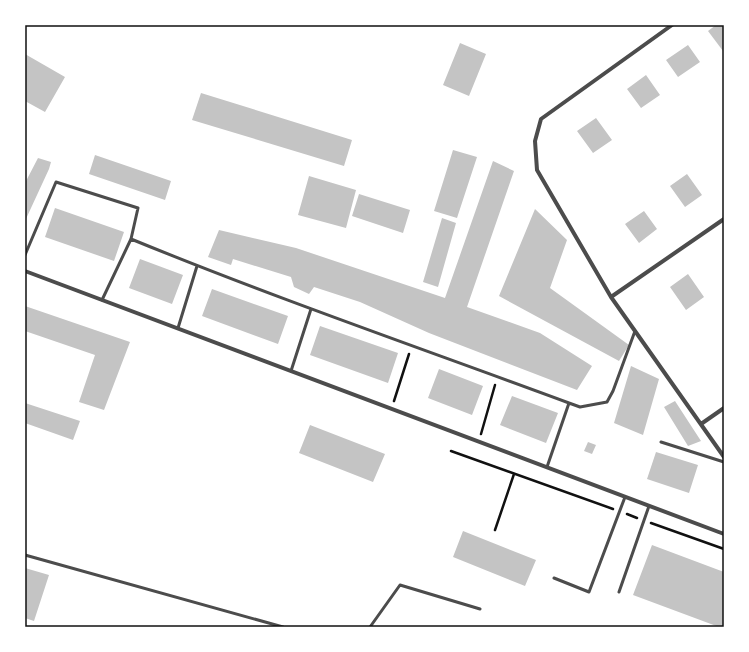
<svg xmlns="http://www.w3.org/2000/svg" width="749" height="652" font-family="Mulish,sans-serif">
	<rect width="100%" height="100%" fill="#fff"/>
	<path fill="#c4c4c4" d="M716,25h8v25l-1,1 -15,-20z
		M460,43l26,11 -17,42 -26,-11z
		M688,45l12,17 -22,15 -12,-17z
		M25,54l40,23 -20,35 -20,-11z
		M646,75l14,20 -19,13 -14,-19z
		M201,93l151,47 -8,26 -152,-46z
		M596,118l16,22 -19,13 -16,-22z
		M453,150l24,7 -20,61 -23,-7z
		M95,155l76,26 -6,19 -76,-26z
		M38,158l13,4 -2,7 -24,52v-38z
		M493,161l21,10 -47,136 73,26 52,33 -15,24 -148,-57 -69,-31 -46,-15 -5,7 -15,-7 -3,-10 -58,-18 -2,6 -23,-8 11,-27 77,18 149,50z
		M687,174l15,21 -17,12 -15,-21z
		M309,176l47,14 -10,38 -48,-13z
		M359,194l51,16 -7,23 -51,-17z
		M55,208l69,24 -10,29 -69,-24z
		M535,209l32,31 -17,48 79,57 -10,16 -120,-65z
		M644,211l13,18 -18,14 -14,-19z
		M442,218l14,5 -18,64 -15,-5z
		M140,259l43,16 -11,29 -43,-16z
		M688,274l16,23 -18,13 -16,-23z
		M212,289l76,27 -10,28 -76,-28z
		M25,306l105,36 -26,68 -25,-8 16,-47 -70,-24z
		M320,326l78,27 -10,30 -78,-28z
		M631,366l28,13 -16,56 -29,-12z
		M439,369l44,17 -11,29 -44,-17z
		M512,396l46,17 -12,30 -46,-18z
		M675,401l26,40 -13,5 -24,-39z
		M25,403l55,18 -7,19 -48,-17z
		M310,425l75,29 -12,28 -74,-29z
		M588,442l8,3 -4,9 -8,-3z
		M656,452l42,13 -9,28 -42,-14z
		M463,531l73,29 -11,26 -72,-29z
		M652,545l72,27v55h-5l-86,-32z
		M25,568l24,7 -15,46 -9,-3z"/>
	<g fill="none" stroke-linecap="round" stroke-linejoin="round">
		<path stroke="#111" stroke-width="2.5" d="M394,401l15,-47
			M481,434l14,-49
			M451,451l162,58
			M627,514l10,4
			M651,523l73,26
			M495,530l19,-56"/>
		<path stroke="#4c4c4c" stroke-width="3" d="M131,239c144,59 292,110 438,164l-22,64
			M25,255l31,-73 82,26 -7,31 -29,61
			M178,328l19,-62
			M291,371l20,-62
			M569,403l11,4 27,-5 6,-11 22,-60
			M661,442l63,20
			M25,555l258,72
			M554,578l35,14 36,-95
			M619,592l30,-86
			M370,627l30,-42 80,24"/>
		<path stroke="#4c4c4c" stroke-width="4" d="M672,25l-131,94 -6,22 2,29 74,127 113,160
			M25,271l699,263
			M611,297l113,-78
			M701,424l23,-16"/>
	</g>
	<rect width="749" height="652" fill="none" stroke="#ffffff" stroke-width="52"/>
	<rect x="26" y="26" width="697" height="600" fill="none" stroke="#111" stroke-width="1.5"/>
</svg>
